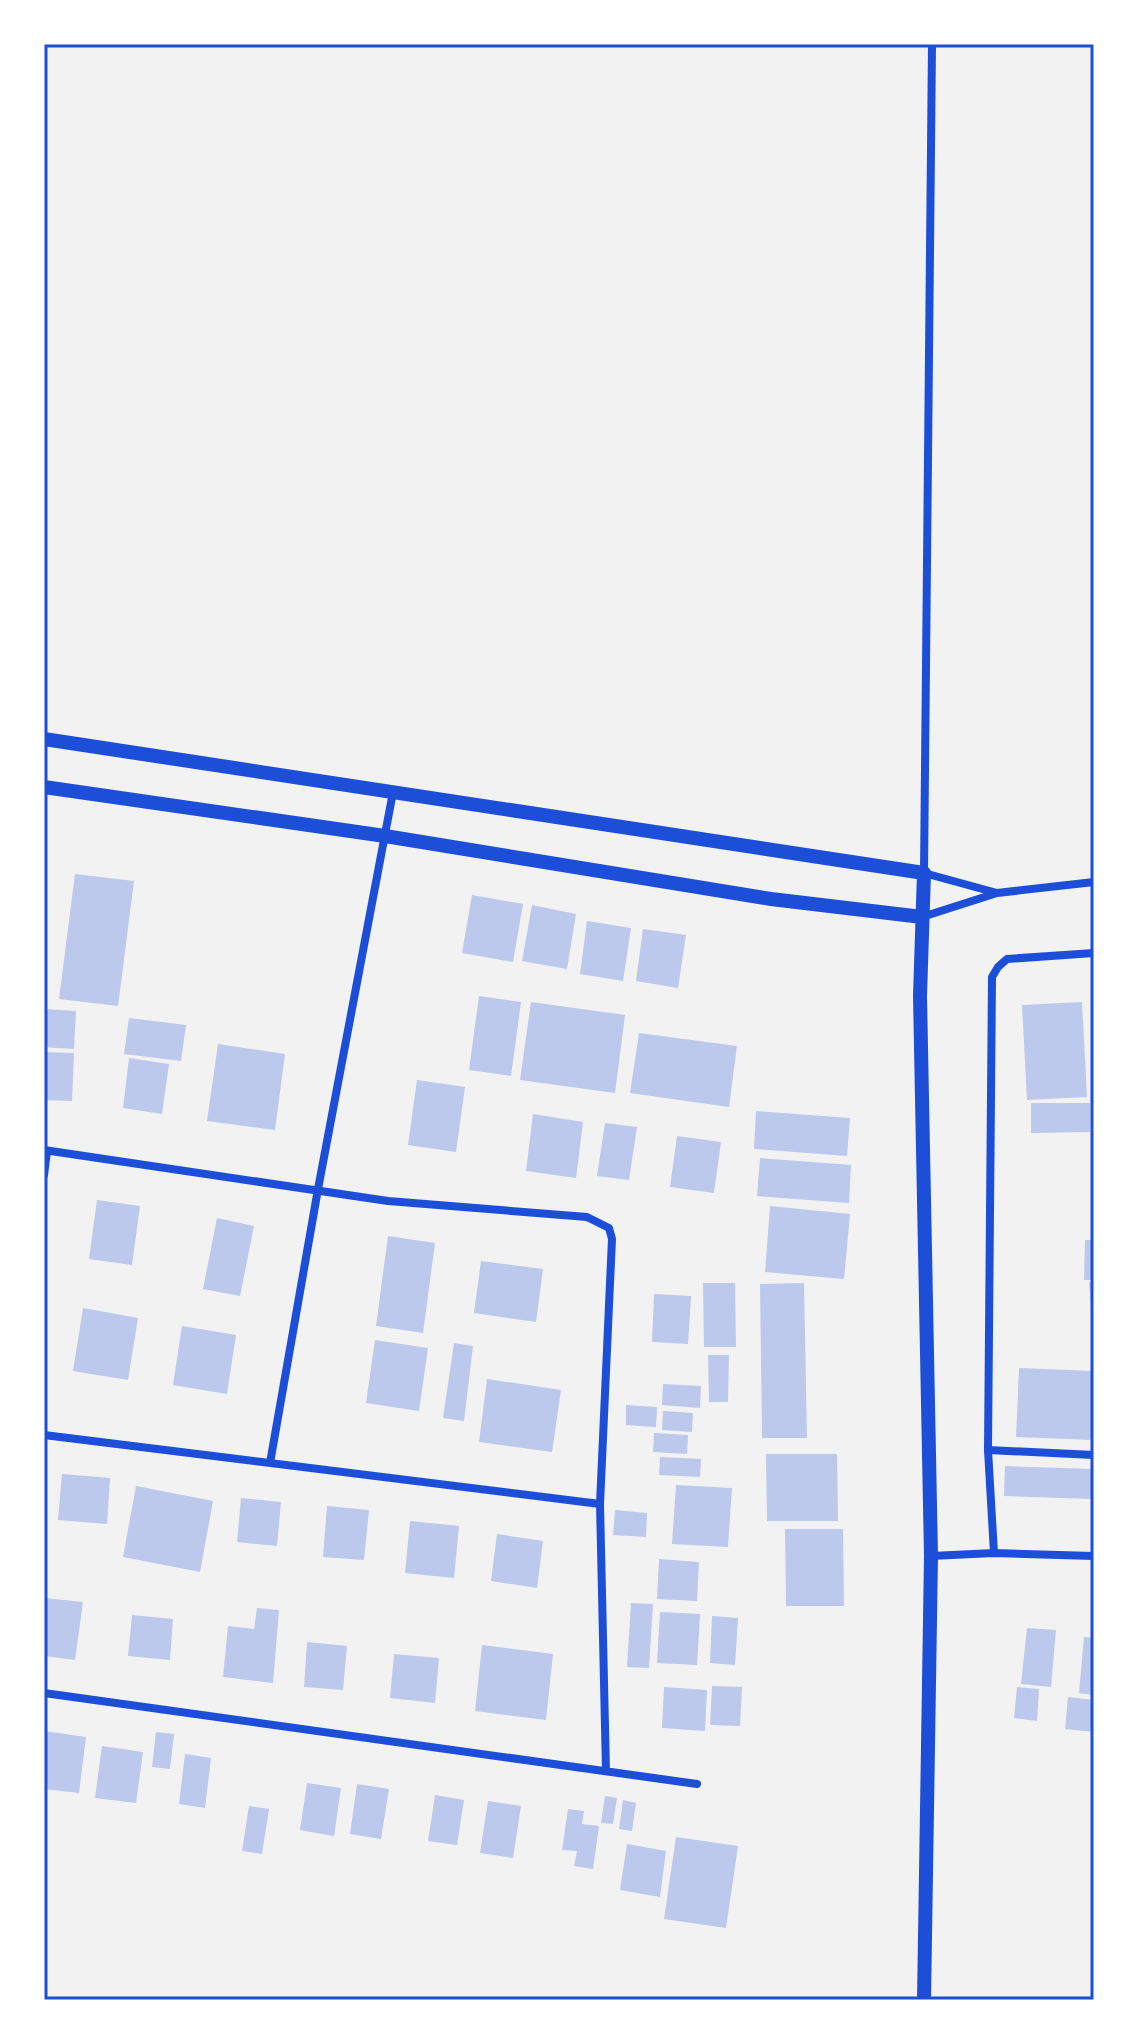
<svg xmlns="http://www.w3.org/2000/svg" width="1138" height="2044" font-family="Lora,serif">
	<rect width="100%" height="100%" fill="#f2f2f2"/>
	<path fill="#bdc9ec" d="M75,874l59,7 -16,125 -59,-7z
		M472,895l51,9 -10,58 -51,-9z
		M532,905l44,9 -9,55 -45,-8z
		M587,921l44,7 -8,53 -43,-7z
		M643,929l43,6 -8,53 -42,-7z
		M479,996l42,6 -10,74 -42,-6z
		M531,1002l94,13 -10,78 -95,-13z
		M1082,1002l5,95 -60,3 -5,-95z
		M44,1009l32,2 -2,38 -30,-2z
		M129,1018l57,7 -5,36 -57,-7z
		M639,1033l98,13 -8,61 -99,-14z
		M218,1044l67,10 -10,76 -68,-9z
		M44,1052l30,1 -2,48 -28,-1z
		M129,1058l40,6 -7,50 -39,-6z
		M417,1080l48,7 -9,65 -48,-7z
		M1031,1103h59v29l-59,1z
		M756,1111l94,7 -3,38 -93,-7z
		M533,1114l50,8 -7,56 -50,-7z
		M605,1123l32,4 -8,53 -32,-4z
		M677,1136l44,6 -7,51 -44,-6z
		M760,1158l91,7 -2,38 -92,-7z
		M97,1200l43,6 -8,59 -43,-6z
		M770,1206l80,8 -6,65 -79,-7z
		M217,1218l37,8 -14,70 -37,-7z
		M388,1236l47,7 -12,90 -47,-7z
		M1085,1240h9v40h-10z
		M481,1261l62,8 -7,53 -62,-9z
		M1089,1282h5v35l-2,1z
		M703,1283h32l1,64h-32z
		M804,1283l3,155h-45l-2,-154z
		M654,1294l37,2 -3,48 -36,-2z
		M83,1308l55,10 -10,62 -55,-9z
		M182,1326l54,9 -9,59 -54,-9z
		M375,1340l53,8 -9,63 -53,-8z
		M454,1343l19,3 -9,75 -21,-3z
		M708,1355h21l-1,47h-19z
		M1019,1368l75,3v69l-78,-3z
		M487,1379l74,11 -9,62 -73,-10z
		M663,1384l38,2 -1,22 -38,-3z
		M626,1405l31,2 -1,20 -30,-2z
		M663,1411l30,2 -1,19 -30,-2z
		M654,1433l34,2 -1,19 -34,-2z
		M766,1454h71l1,67h-71z
		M660,1457l41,2 -1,18 -41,-2z
		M1005,1466l88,3 -1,30 -88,-3z
		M62,1474l48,4 -3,46 -49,-4z
		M676,1485l56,3 -4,59 -56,-3z
		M136,1486l77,15 -13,71 -77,-15z
		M241,1498l40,4 -4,44 -40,-4z
		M327,1506l42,4 -5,50 -41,-3z
		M615,1510l32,3 -1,24 -33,-2z
		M410,1521l49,5 -5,52 -49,-5z
		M785,1529h58l1,77h-58z
		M497,1534l46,7 -6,47 -46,-7z
		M659,1559l40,3 -2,39 -40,-2z
		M44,1598l39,4 -8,58 -31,-4z
		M631,1603l22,1 -4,64 -22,-1z
		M257,1608l22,2 -6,73 -50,-6 5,-51 26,3z
		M660,1612l40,2 -3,51 -40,-2z
		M132,1615l41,4 -3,41 -42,-4z
		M712,1616l26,2 -3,47 -25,-2z
		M1027,1628l29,2 -5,57 -30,-3z
		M1084,1637l10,1v57l-15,-2z
		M307,1642l40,4 -4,44 -39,-3z
		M482,1645l71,9 -7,66 -71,-9z
		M394,1654l45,4 -4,45 -45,-5z
		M712,1686l30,1 -2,39 -30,-1z
		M664,1687l43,3 -2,41 -43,-3z
		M1017,1687l22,2 -2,32 -23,-3z
		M1068,1697l26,3v32l-29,-3z
		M44,1731l42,6 -7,56 -35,-4z
		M156,1732l18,2 -4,35 -18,-2z
		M102,1746l41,6 -7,51 -41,-5z
		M185,1754l26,4 -6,50 -26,-4z
		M307,1783l34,5 -7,48 -34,-6z
		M357,1784l32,5 -8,50 -31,-5z
		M435,1795l29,5 -7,45 -29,-4z
		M605,1796l12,2 -4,26 -12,-1z
		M623,1800l13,3 -4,28 -13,-2z
		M488,1801l33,5 -8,52 -33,-5z
		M249,1806l20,3 -7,45 -20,-3z
		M568,1809l16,2 -2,13 17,2 -6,43 -19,-3 3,-15 -15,-1z
		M676,1837l62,9 -12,82 -62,-9z
		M627,1844l39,7 -6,46 -40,-7z"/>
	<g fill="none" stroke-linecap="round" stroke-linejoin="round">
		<path stroke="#1d4ed8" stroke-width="8" d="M932,44l-8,829 73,20
			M922,917l75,-24 97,-11
			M1094,953l-87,6 -9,8 -6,10 -4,473 106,5
			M44,1150l344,51 199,16 22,11 3,11 -12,265 6,267
			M44,1175l3,-24
			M44,1435l556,69
			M988,1450l6,103
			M270,1463l48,-274 75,-397
			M931,1556l63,-3 100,3
			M44,1693l653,91"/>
		<path stroke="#1d4ed8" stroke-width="14" d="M44,739l880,134 -4,123 11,560 -7,444
			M44,787l341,49 386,63 151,18"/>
	</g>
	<rect width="1138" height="2044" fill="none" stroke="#ffffff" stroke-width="92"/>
	<rect x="46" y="46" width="1046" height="1952" fill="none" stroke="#1d4ed8" stroke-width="3"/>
</svg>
